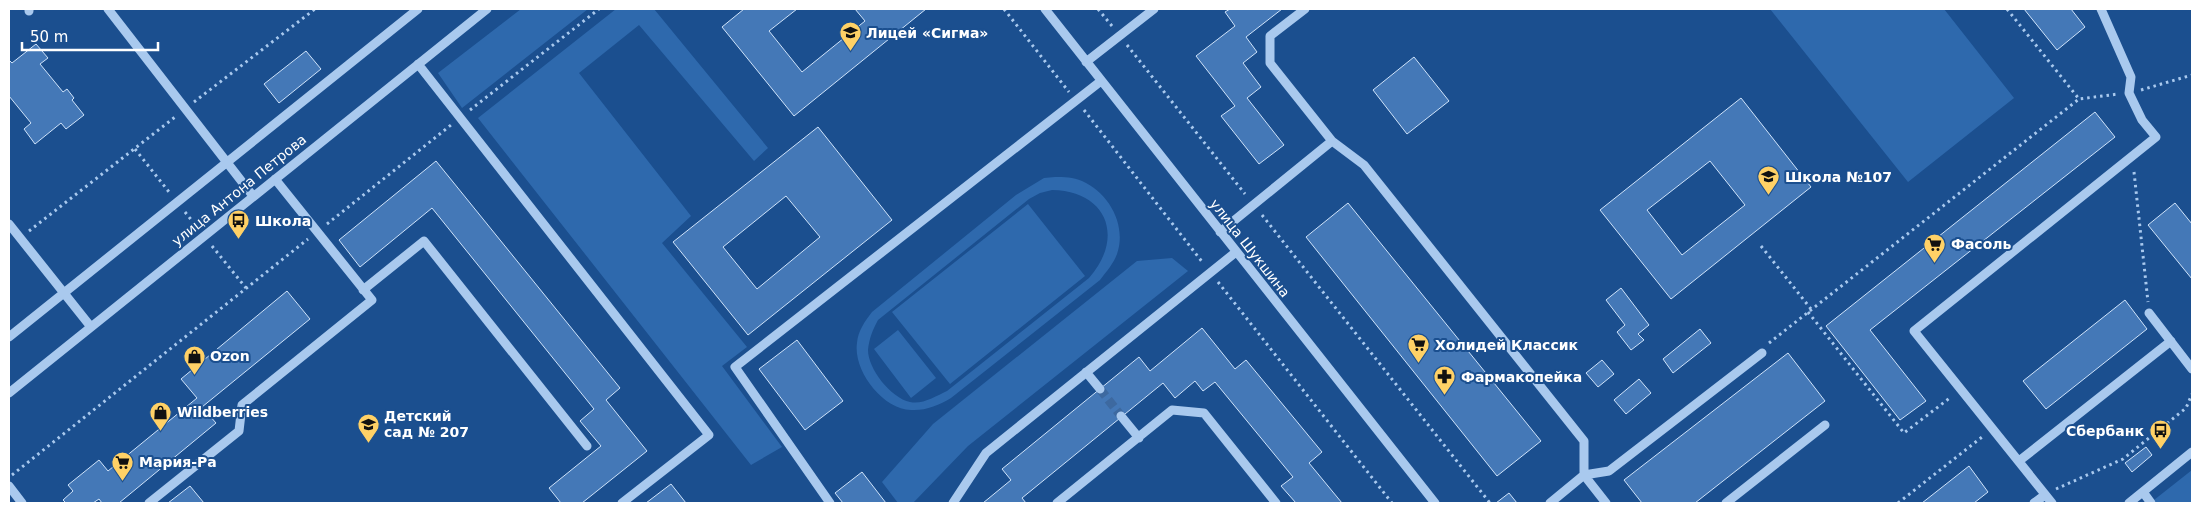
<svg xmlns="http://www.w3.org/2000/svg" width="2201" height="512" font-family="'DejaVu Sans',sans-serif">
	<rect width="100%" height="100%" fill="#1b4f8f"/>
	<path fill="#2e69ad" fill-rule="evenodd" d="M521,9h67l-126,99 -24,-35z
		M616,9h38l114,139 -14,13 -115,-136 -60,48 112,143 -29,27 85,104 -25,19 60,81 -31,18 -273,-347z
		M1770,9h174l70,89 -106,84z
		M1055,177c9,0 18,0 27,4 27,12 45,44 35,73 -3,9 -11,18 -17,26l-149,118c-12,7 -26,13 -40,12 -29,-1 -58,-40 -54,-67 1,-12 8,-22 15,-31l144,-117 28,-17zM1052,190c55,1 73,47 37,88l-142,113c-11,5 -25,14 -37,11 -19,-4 -42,-33 -42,-52 1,-11 5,-21 10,-30l151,-121 11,-6z
		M1028,204l57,72 -135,108 -58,-72z
		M1172,258l16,13 -220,175 -55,57h-15l-16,-21 51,-58 204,-163z
		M898,330l38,48 -25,20 -37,-49z
		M2192,470v33h-35l-3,-3z"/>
	<path fill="#4478b7" stroke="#cfe3fa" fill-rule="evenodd" d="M744,9h53l-28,22 33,41 63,-51 -10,-12h71l-132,107 -72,-89z
		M1230,9h52l-36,28 11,15 -14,11 18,24 -14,11 37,47 -25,19 -38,-48 14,-10 -39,-50 39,-30 -10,-14z
		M2024,9h47l14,18 -28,23z
		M36,44l12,14 -8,6 23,28 4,-3 7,9 -2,2 12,15 -18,14 -5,-6 -26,21 -11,-15 7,-6 -22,-27v-36l3,3z
		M306,51l15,18 -42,34 -15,-19z
		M1414,57l35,44 -42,33 -34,-44z
		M1741,98l70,89 -140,112 -71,-89zM1710,161l35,44 -63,50 -35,-45z
		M2095,112l20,25 -245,193 56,71 -26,19 -74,-94z
		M818,127l74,93 -144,115 -75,-93zM786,196l34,41 -63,52 -34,-42z
		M436,161l184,227 -14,12 41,51 -65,52h-21l-12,-15 52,-42 -21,-25 14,-12 -162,-201 -72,59 -21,-27z
		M1348,203l193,238 -44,35 -191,-239z
		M2175,203l17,21v55l-44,-54z
		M1621,288l28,37 -11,9 6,6 -13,10 -14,-18 8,-7 -19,-25z
		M287,291l23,28 -108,88 14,16 -97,80h-17l-3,-4 -6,4h-27l-3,-3 10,-9 -5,-6 31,-25 9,11 89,-73 -16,-19z
		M2125,300l22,29 -101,80 -23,-28z
		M1202,328l33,41 11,-9 76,92 -13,11 33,40h-46l-15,-17 12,-9 -78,-95 -12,9 -8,-10 -20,17 -12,-15 -141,115 4,5h-43l28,-23 -9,-11 137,-112 11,14z
		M1700,329l11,14 -38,30 -10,-14z
		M797,340l46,61 -38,29 -46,-61z
		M1788,353l37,48 -130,102h-53l-18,-23z
		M1602,360l12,14 -16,13 -12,-14z
		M1639,379l12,14 -25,21 -12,-14z
		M2146,447l6,8 -20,17 -7,-9z
		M1969,466l19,26 -14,11h-52z
		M862,472l24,31h-43l-8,-10z
		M671,484l15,19h-40z
		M190,486l14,17h-36z
		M1509,493l8,10h-21z"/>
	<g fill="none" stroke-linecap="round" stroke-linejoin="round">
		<path stroke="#3d69a0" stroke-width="9" stroke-dasharray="9 4.5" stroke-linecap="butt" d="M1100,389l21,27"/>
		<path stroke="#a9c9ee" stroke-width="3" stroke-dasharray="2.5 4" stroke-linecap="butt" d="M1004,9l65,83
			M1098,9l14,17
			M2007,9l72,90 39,-5
			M1127,45l118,149
			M2141,90l51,-15
			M194,102l121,-93
			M470,110l129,-101
			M1084,110l119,153
			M135,149l34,43
			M2134,172l14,130
			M185,212l12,15
			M1262,215l228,288
			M327,224l124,-99
			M29,231l146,-114
			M212,246l34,42
			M1761,246l50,63
			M1218,282l174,221
			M1808,312l96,121 47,-36
			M1769,343l310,-244
			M12,475l296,-236
			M2056,489l67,-30 63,-51 6,-14
			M1898,503l84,-66"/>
		<path stroke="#a9c9ee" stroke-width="9" d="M29,9v2
			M108,9l145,187
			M1045,9l390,494
			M1305,9l-35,27v27l62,78
			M1086,62l68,-53
			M418,64l291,371 -87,68
			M9,224l82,103
			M1220,232l112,-91 32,24 220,276v34l-34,28
			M363,290l61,-49 163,205
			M2149,313l43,56
			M9,337l409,-328
			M1086,372l14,17
			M9,393l478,-384
			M1121,416l18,22
			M2019,461l152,-120
			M9,486l13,17
			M2143,492l8,11
			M149,503l90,-72 3,-26 130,-105 -97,-121
			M830,503l-95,-136 366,-286
			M953,503l33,-50 250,-201
			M1057,503l115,-93 32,3 72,90
			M1606,503l-22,-28 25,-4 153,-118
			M1726,503l99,-78
			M2034,503l11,-8
			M2052,503l-138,-172 242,-194 -14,-17 -13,-27 2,-16 -30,-68
			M2129,503l63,-51"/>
	</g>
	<defs>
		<symbol id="school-pin" viewBox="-11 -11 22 30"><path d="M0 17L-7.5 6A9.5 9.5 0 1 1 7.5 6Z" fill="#ffd166" stroke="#1b4f8f"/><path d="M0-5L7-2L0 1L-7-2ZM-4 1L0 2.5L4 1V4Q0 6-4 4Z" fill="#111"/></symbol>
		<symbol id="bus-pin" viewBox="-11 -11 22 30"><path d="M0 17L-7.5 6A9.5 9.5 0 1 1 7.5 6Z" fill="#ffd166" stroke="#1b4f8f"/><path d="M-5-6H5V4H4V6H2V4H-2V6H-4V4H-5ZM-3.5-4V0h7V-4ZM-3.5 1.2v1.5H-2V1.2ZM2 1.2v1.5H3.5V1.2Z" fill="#111"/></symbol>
		<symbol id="supermarket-pin" viewBox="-11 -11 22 30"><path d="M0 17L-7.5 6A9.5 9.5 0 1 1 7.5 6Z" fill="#ffd166" stroke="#1b4f8f"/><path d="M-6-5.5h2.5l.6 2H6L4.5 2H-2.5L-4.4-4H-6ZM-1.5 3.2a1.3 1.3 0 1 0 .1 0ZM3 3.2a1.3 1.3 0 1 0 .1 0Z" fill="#111"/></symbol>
		<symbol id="shop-pin" viewBox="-11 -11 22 30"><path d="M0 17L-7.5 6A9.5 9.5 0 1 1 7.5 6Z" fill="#ffd166" stroke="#1b4f8f"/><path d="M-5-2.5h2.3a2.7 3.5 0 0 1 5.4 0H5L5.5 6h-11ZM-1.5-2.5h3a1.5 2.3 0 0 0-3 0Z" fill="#111"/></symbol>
		<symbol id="pharmacy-pin" viewBox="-11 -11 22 30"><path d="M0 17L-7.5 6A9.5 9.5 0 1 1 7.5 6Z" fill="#ffd166" stroke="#1b4f8f"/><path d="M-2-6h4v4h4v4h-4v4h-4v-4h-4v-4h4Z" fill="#111"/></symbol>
	</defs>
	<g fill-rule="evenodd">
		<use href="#school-pin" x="838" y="20" width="25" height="34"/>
		<use href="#school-pin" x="1756" y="164" width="25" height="34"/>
		<use href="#bus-pin" x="226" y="208" width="25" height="34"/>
		<use href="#supermarket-pin" x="1922" y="232" width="25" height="34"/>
		<use href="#supermarket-pin" x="1406" y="332" width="25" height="34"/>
		<use href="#shop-pin" x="182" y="344" width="25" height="34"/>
		<use href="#pharmacy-pin" x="1432" y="364" width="25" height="34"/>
		<use href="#shop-pin" x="148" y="400" width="25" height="34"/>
		<use href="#school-pin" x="356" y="412" width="25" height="34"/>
		<use href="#bus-pin" x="2148" y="418" width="25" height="34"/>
		<use href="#supermarket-pin" x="110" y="450" width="25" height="34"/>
	</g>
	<g text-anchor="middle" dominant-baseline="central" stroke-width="4" stroke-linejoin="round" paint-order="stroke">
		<g font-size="14" font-weight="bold" fill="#fff" stroke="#1b4f8f" text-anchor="start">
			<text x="866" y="33">Лицей «Сигма»</text>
			<text x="1785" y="177">Школа №107</text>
			<text x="255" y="221">Школа</text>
			<text x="1951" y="244">Фасоль</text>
			<text x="1435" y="345">Холидей Классик</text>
			<text x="210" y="356">Ozon</text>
			<text x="1461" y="377">Фармакопейка</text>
			<text x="177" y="412">Wildberries</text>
			<text x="384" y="416">Детский<tspan x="384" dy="16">сад № 207</tspan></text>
			<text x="2144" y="431" text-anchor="end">Сбербанк</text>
			<text x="139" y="462">Мария-Ра</text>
		</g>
		<g font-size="14" fill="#fff" stroke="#1b4f8f">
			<text transform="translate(239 190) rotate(-39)">улица Антона Петрова</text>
			<text transform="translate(1250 248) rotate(52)">улица Шукшина</text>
		</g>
	</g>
	<rect width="2201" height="512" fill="none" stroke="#ffffff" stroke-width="20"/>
	<path d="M22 42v8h136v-8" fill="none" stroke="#ffffff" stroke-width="2.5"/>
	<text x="30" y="42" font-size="15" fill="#ffffff" stroke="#1b4f8f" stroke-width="4" paint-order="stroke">50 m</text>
</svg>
